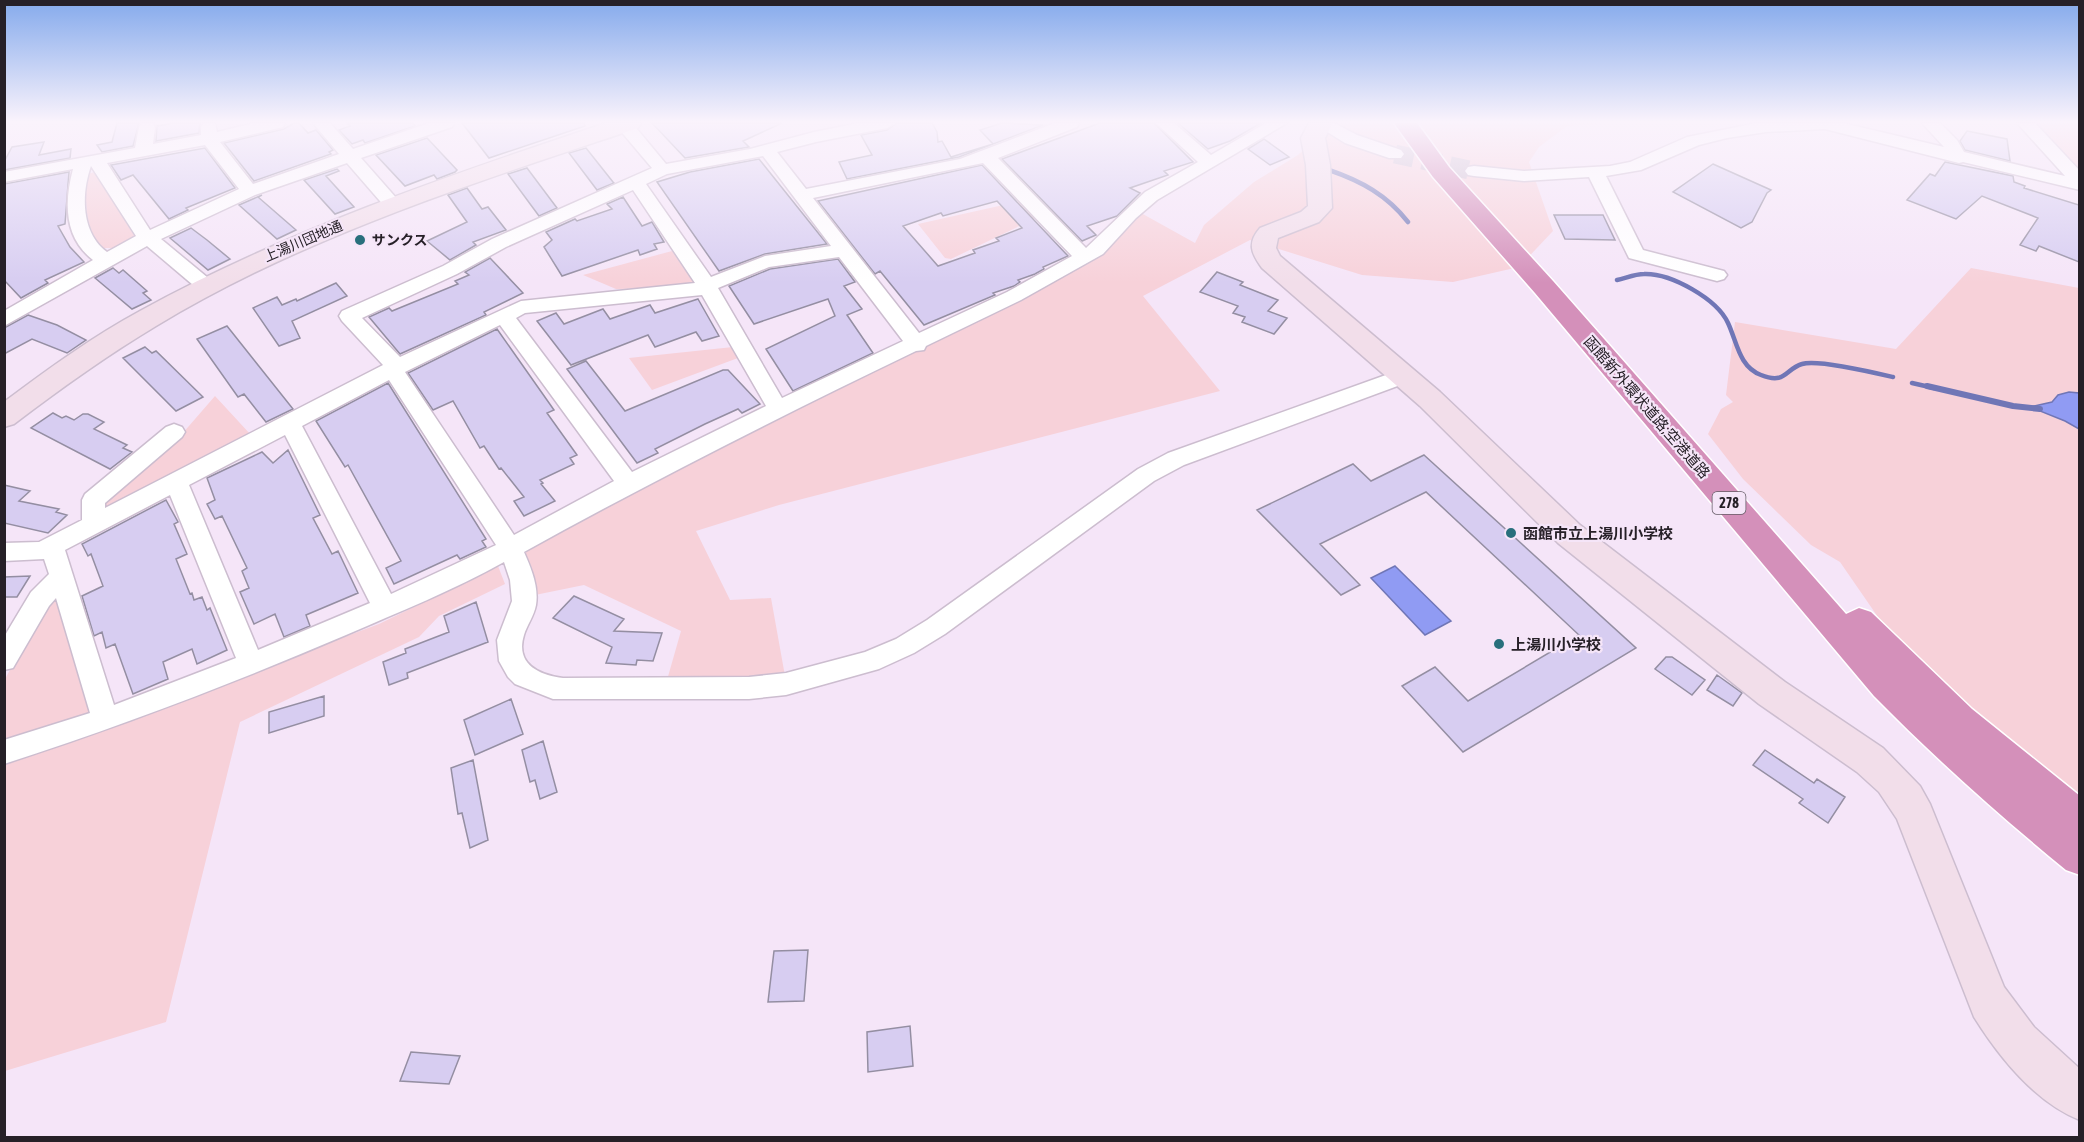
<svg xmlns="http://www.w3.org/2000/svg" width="2084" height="1142" font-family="'Asap Condensed','Noto Sans JP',sans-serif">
	<rect width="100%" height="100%" fill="#f5e5f8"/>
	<path fill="#f7d1d9" d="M1332,123h278l-43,3 -28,21 -10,15 24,69 -34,36 -66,15 -91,-7 -112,-35 -107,56 77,95 -441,114 -83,26 34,69 41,-2 14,78 -118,4 14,-49 -97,-46 -49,10 -3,-27 -7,-13 4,-11 102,-55 386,-187 87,-49 37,-40 54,30 9,-18 50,-43 44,-27z
		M2032,123h47v50z
		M95,172l40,65 -19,11h-12c-20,-16 -19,-50 -17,-74z
		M1021,201l17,16 -87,42 -6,-1 -27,-34z
		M672,251l22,32 -35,5 -43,1 -33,-14z
		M1971,268l108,20v514l-170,-140 -69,-100 -29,-17 -68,-66 -35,-45 13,-25 12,-7 -7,-7 9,-73 161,27z
		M733,347l5,11 -86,32 -23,-32z
		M215,396l36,39 -148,76 2,-14 77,-63z
		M498,566l7,18 -66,32 -20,21 -179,85 -74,300 -161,49 -1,-307 375,-140z
		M56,599l34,116 -85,27v-63l42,-77z"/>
	<path fill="#909bf3" stroke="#7076b6" stroke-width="1.5" d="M2069,392l10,1v36l-14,-8 -35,-14 22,-5 6,-7z
		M1395,566l56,55 -26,14 -54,-57z"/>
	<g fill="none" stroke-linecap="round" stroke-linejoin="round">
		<path stroke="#7076b6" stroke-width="4.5" d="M1328,166l1,4c32,11 58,25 79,52
			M1617,280c9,-2 18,-6 27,-6 27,-1 73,25 84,49 9,19 11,44 33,52 25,10 24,-6 41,-11 15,-5 74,9 91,13
			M1912,383l22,5"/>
		<path stroke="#7076b6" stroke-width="6" d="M1927,386l86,20 27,3"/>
	</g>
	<path fill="#d7cdf1" stroke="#948ea2" stroke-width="1.5" fill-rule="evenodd" d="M117,123h22l-6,23 -31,6 -5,-7 15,-3z
		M174,123h26l-1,10 -43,8 1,-15z
		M294,123h5l9,10 8,-3 17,20 -4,2 2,2 -77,27 -30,-38 60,-14z
		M347,123h66l2,3 -50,17 -2,-3 -11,4 -13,-14 11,-4z
		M462,123h122l1,3 -96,32z
		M652,123h130l-39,18 6,6 -64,11z
		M897,123h35l5,9 1,10 4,-1 9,16 42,-13 -13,-14 22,-7 41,2 -84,32 -112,22 -8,-17 33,-7 -11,-20 26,-5z
		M1100,123h54l39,39 -29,9 4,4 -38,13 10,5 -23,23 -30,10 9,9 -14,6 -80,-82z
		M1178,123h83l-31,18 -22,8z
		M1967,131l40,8 3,22 -45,-11 -5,-9z
		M427,138l30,32 -2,2 -18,7 -3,-4 -29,11 -29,-31z
		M1264,139l25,18 -19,8 -22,-16z
		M44,142l-5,13 32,-6 -1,9 -66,12v-8l8,-15z
		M205,148l30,40 -49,20 2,2 -19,9 -36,-44 -12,5 -10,-15z
		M586,148l27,34 1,1 -17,7 -28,-37z
		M759,159l68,85 -62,10 -46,17 -62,-89 33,-10z
		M1945,162l68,14 1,6 11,4 -1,2 55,17v57l-40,-16 -3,5 -16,-6 18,-27 -56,-22 -26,23 -49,-19 23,-26 5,2z
		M1713,164l58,26 -4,3 -15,29 -11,6 -68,-36z
		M982,165l86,91 -25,11 1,2 -9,5 -17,6 2,2 -6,4 -21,7 2,2 -71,30 -44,-54 -5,3 -57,-73zM997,201l25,27 -26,10 3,3 -26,9 2,3 -37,13 -35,-40 38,-13 2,3z
		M527,168l30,40 -18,8 -31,-42z
		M337,169l2,2 -13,5 28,31 -19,7 -31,-34z
		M69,172l-4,52 -7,2 12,21 14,15 -39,18 3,3 -27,15 -17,-18v-96z
		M467,188l15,21 6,-2 18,23 -33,12 3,3 -26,15 -23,-19 40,-19 -19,-27z
		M262,195l-4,2 38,33 -19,9 -38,-34z
		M623,197l19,29 10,-4 12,20 -10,2 3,5 -17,6 -2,-5 -76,26 -18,-29 8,-7 -6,-8 29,-13 2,2 35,-12 -5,-5z
		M1554,215h49l12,25 -50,-1z
		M191,228l16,12 23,19 -22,11 -38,-32z
		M490,258l33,35 -39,19 2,3 -86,39 -31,-37 20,-9 3,3 66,-27 -3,-3 14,-6 -4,-3z
		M838,259l17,23 -11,4 18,23 -15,6 26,38 -80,38 -27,-42 69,-33 -7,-17 -74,25 -25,-38 41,-17z
		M113,268l6,5 4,-3 24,21 -4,2 8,7 -19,9 -37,-31z
		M1217,272l26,10 -3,3 38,15 -10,11 19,7 -13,16 -32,-12 3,-5 -12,-4 5,-7 -38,-14z
		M336,283l11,13 -55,25 8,17 -21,8 -26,-38 24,-11 5,8 14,-6 1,2z
		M698,299l21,37 -17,5 -6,-9 -41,15 -7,-12 -77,30 -34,-44 19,-8 8,11 39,-15 7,10 40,-14 5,8z
		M28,315l29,10 29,15 -19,13 -35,-14 -28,15v-26z
		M227,326l66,83 -27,13 -22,-28 -6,3 -41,-58z
		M497,329l57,81 -7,3 30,42 -7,3 4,6 -34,16 3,3 -2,1 14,17 -31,15 -10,-15 10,-4 -23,-29 -2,1 -15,-23 -4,2 -27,-47 -20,9 -25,-37z
		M145,347l7,6 4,-2 47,46 -27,14 -53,-53z
		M586,361l39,50 98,-41h5l32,34 -18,9 -4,-4 -33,15 -50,25 3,4 -21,10 -70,-94z
		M388,383l98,156 -4,2 4,6 -26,12 -3,-4 -63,29 -8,-16 15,-7 -53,-96 -3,2 -29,-46z
		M53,413l9,5 4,-2 8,4 9,-6h5l16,8 -10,7 33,16 -4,3 9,4 -22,17 -79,-41z
		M288,450l32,65 -7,3 19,36 6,-3 20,42 -52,22 4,11 -26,11 -9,-23 -21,10 -14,-32 9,-4 -7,-17 5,-3 -25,-52 -7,3 -8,-15 8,-4 -8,-22 55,-26 11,11z
		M1424,455l212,193 -173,104 -61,-66 33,-19 33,34 111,-66 -153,-143 -106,52 40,41 -19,10 -84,-85 96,-46 18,17z
		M4,485l26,6 -11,10 40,8 -3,3 11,3 -19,18 -44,-10z
		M166,500l12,22 -4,2 13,30 -11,5 14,35 2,-1 2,7 8,-3 5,13 3,-2 17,42 -30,14 -5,-15 -29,13 5,17 -35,15 -18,-50 -9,4 -4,-16 -8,4 -12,-40 21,-10 -12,-32 -3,2 -6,-12z
		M30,576l-13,21h-13v-20z
		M574,596l50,23 -10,12 48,2 -9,28 -16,-1 -1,5 -30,-2 6,-16 -59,-29z
		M476,602l12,40 -81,31 1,5 -19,7 -6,-23 23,-9 -1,-4 44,-17 -5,-16z
		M1666,657h6l33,23 -13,15 -37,-26z
		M1717,675l25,18 -9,13 -26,-16z
		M324,696v20l-55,17v-21z
		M511,699l12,35 -48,21 -11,-35z
		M543,741l14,51 -17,7 -5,-19 -5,2 -8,-32z
		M1765,750l49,33 3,-4 28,18 -17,26 -29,-20 4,-4 -50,-34z
		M473,760l15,80 -18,8 -8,-35 -4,1 -7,-46z
		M808,950l-4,51 -36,1 6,-51z
		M910,1026l3,40 -45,6 -1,-40z
		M411,1052l49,4 -11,28 -49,-3z"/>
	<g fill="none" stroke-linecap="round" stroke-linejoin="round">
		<path stroke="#ccbece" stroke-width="19" stroke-dasharray="19 9" stroke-linecap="butt" d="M1395,154l79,17"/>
		<defs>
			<path id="street" d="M142,123h11l2,4 -2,17 48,-9v-8l3,-4h11l2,9 37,-9h31l-2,4 -63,15 33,42 86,-30 -26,-31h17l23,26 76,-26h25l-2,4 -91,31 37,42 3,4 -3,4h-12l-39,-45 -92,32 -94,44 52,43 3,4 -3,4h-14l-52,-44 -143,80v-15l89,-51c-29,-22 -29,-58 -20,-91l-69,13v-10l131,-24 4,-21zM205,145l34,44 -89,41 -43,-67zM91,166l45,70 -29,16c-26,-19 -26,-58 -16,-86z
				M618,123h14l34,41 84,-15 64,-17 45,-9h36l-8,5 -71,14 -39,10 29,37 154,-30 95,-36h24l-2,4 -79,31 88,90 59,-56 53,-30 -42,-39h18l37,32 55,-32h21l-130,77 -21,18 -33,36 -82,46 -95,46 -2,4 -8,1c-133,64 -264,130 -392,201 7,16 15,35 12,53 -2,11 -9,20 -12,30 -9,29 15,40 39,43l186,-1 37,-4 79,-21 31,-13 31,-19 211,-151 30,-16 229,-82 7,-2 7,2 3,5 -3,5 -227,84 -30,16 -209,153 -31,19 -35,16 -93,26 -37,4h-196l-38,-15 -7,-7 -9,-16 -2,-21 15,-39 -2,-21 -6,-18c-50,28 -105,50 -158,73 -112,48 -225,91 -342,129v-24l86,-27 -34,-115 -7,8 -36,62 -9,2v-33l27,-45 18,-18 -5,-15 -40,2v-18l35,-1 43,-22v-20l3,-6 81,-67 8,-3 8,3 3,5 -3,5 -77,66v5l278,-143 -41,-44 -3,-5 3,-5 101,-45 49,-27 160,-71 -33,-39zM763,156l68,90 -66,10 -54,21 -65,-93 21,-10zM983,163l89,93 -65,36 -88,41 -106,-135zM633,190l62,93 -174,18 -121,56 -38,-39 95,-44 49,-27zM839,257l64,84 -121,57 -64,-110 51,-21zM702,295l64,111 -134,66 -116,-154 9,-5zM500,325l114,156 -100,54 -109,-163zM389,380l107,165 -105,49 -89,-168zM285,435l85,168 -112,47 -69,-165zM170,495l66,163 -122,47 -49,-155z
				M1313,123h21l23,12 44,15 3,4 -3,4h-12l-44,-15z
				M1757,123h86l101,24 -22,-24h18l17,17 7,12 101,24 -48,-53h18l45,48v19l-117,-28 -4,1 -134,-34 -59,3 -39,6 -28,7 -58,25 -35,6 37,74 81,21 3,4 -3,4 -7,2 -88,-23 -40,-81 -65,4 -50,-5 -6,-1 -3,-4 3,-4 6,-1 50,5 86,-5 20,-4 57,-25z"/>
			<path id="secondary" d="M606,123h35l-3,5c-164,55 -334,108 -482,198 -50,30 -96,63 -142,98l-10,3v-25c44,-33 88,-65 136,-91 148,-81 307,-135 466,-188z
				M1309,123l23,1 -7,14 5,27 2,43 -13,14 -41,16 -2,10 4,8 160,136 140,133 205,157 98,66 37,38 10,18 74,183 30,40 46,42v51c-45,-18 -81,-63 -106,-103l-77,-198 -18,-27 -22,-20 -98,-68 -201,-161 -138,-137 -158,-138c-11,-15 -15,-25 -2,-40l41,-16 7,-6 -2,-41 -5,-27z"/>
			<path id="highway" d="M1394,123h23l32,44 104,114 293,333 13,-6 12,4 101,97 108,87v79l-14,-5c-67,-55 -131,-112 -192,-174l-339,-403 -102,-116z"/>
		</defs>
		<use href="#street" stroke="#ccbdcf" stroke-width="3"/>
		<use href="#secondary" stroke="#ccbdcf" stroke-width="3"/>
		<use href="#highway" stroke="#fff" stroke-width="3"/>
		<use href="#street" fill="#fff" fill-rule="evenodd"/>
		<use href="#secondary" fill="#f2deea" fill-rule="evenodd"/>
		<use href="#highway" fill="#d490ba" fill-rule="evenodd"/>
	</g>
	<linearGradient id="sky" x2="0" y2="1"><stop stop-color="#85aaec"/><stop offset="0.43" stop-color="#faf3fc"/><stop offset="1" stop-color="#faf3fc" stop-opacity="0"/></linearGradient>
	<rect width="2084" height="283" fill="url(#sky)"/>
	<g fill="#286f7c" stroke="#f5e5f8" stroke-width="2">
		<circle cx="360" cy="240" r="6"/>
		<circle cx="1511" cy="533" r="6"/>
		<circle cx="1499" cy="644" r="6"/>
	</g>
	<g text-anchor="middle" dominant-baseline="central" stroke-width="4.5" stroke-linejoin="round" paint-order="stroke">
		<g font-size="14" font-weight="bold" fill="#262027" stroke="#f5e5f8" text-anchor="start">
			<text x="372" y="240">サンクス</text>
		</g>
		<g font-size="14" fill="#262027" stroke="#f5e5f8">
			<text transform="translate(303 241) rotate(-23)">上湯川団地通</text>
		</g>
		<rect fill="#f5e5f8" stroke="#645b66" stroke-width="1.5" x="1712.5" y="492" width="33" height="22" rx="4.5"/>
		<g font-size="14" font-weight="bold" fill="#262027">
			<text x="1729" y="503">278</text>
		</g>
		<g font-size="15" fill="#262027" stroke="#f5e5f8">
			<text transform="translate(1647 407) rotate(49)">函館新外環状道路;空港道路</text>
		</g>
		<g font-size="15" font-weight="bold" fill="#262027" stroke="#f5e5f8" text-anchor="start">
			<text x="1523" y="533">函館市立上湯川小学校</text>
			<text x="1511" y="644">上湯川小学校</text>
		</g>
	</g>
	<rect width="2084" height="1142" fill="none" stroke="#262027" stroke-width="12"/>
</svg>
